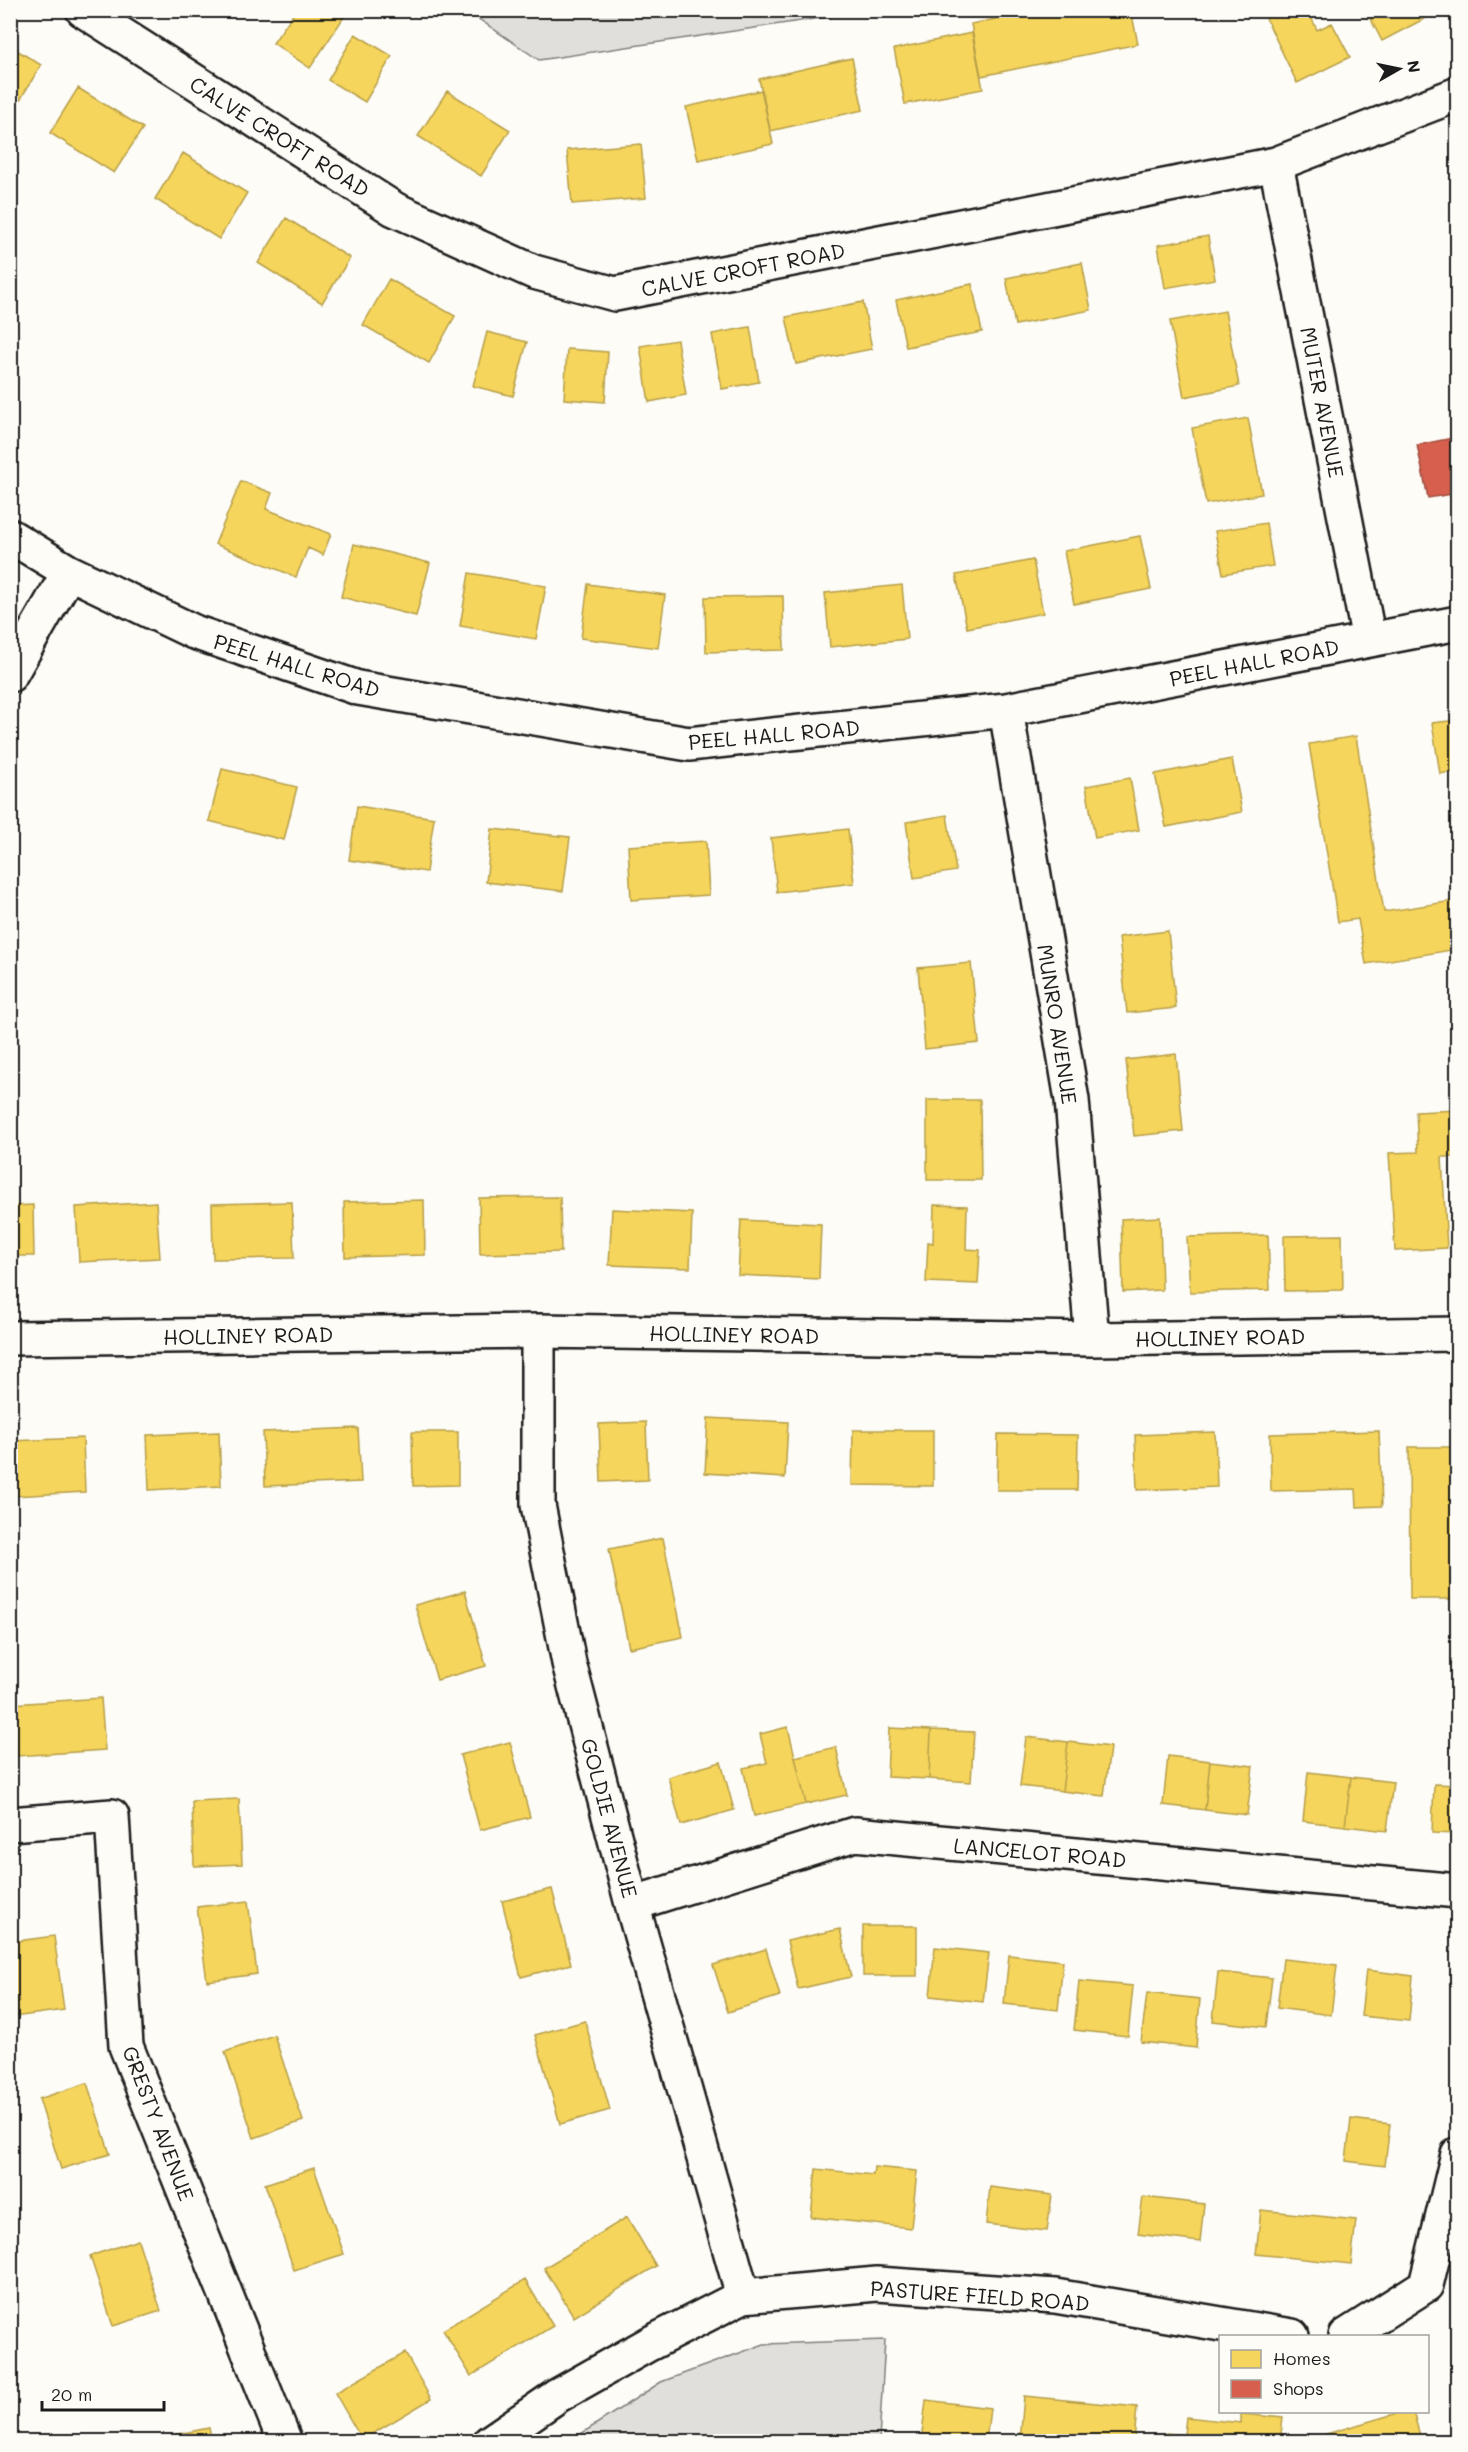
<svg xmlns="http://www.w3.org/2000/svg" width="1468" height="2452" font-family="Mali,sans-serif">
	<rect width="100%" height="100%" fill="#fdfcf7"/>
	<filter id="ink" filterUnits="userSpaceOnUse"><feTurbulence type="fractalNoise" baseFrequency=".0167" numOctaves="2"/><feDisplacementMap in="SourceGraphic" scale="12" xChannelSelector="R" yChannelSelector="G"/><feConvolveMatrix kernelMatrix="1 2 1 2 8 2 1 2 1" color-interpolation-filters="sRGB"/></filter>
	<g filter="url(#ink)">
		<path fill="#e0dfdb" stroke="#7e7e7c" stroke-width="1.5" d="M467,11h401l-329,49z
			M885,2340l-6,101h-309l91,-59 103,-38z"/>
		<path fill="#f6d55c" stroke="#b59e49" stroke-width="1.5" d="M214,10h14l-4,7z
			M296,10h45l5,4 -36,54 -37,-25z
			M1039,10h92l7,34 -157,32 -10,-52z
			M1262,10h46l9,20 15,-7 18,34 -53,26z
			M1366,10h75l-59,31z
			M972,33l11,56 -78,15 -11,-55z
			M355,34l37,22 -27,46 -37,-22z
			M10,46l31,19 -27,45 -4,-2z
			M852,58l11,52 -93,21 -11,-52z
			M78,88l65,40 -29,45 -64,-40z
			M762,90l11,54 -75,16 -12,-53z
			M447,91l63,39 -29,46 -63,-40z
			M641,144l5,54 -74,6 -5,-54z
			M183,153l64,40 -28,46 -64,-40z
			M286,218l64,40 -28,45 -64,-40z
			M1208,236l7,43 -50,9 -7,-43z
			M1082,263l9,47 -76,15 -9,-47z
			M389,279l66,37 -26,47 -66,-38z
			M972,284l10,48 -76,15 -10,-47z
			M863,302l9,47 -76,15 -10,-47z
			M1225,311l14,75 -55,11 -14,-76z
			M750,327l9,55 -37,7 -10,-55z
			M487,332l40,10 -14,54 -40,-10z
			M677,340l9,55 -37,7 -9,-56z
			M567,349l41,3 -3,50 -41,-3z
			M1248,418l14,76 -56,10 -14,-76z
			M241,481l31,12 -6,16 65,25 -8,21 -15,-7 -12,29 -81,-33z
			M1266,523l7,43 -50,8 -8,-43z
			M1140,536l11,53 -77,15 -10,-53z
			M354,544l76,19 -14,53 -75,-19z
			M1033,560l10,53 -76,15 -11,-53z
			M469,573l77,13 -10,53 -76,-13z
			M588,584l77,11 -7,53 -77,-10z
			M902,585l5,54 -77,8 -5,-54z
			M783,596l1,54 -78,2 -1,-55z
			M1458,720v51l-18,3 -8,-51z
			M1356,736l28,176 68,-11 6,48 -92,15 -8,-45 -20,3 -29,-178z
			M1232,759l10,53 -76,15 -11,-53z
			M222,769l75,18 -13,53 -75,-19z
			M1130,778l9,52 -44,8 -9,-52z
			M357,806l77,12 -8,54 -77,-12z
			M947,815l9,56 -42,7 -8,-56z
			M492,829l78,8 -7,54 -77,-9z
			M848,829l6,54 -77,9 -6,-54z
			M706,841l3,54 -78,5 -3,-54z
			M1168,931l8,77 -49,5 -8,-76z
			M971,963l8,80 -54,6 -7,-81z
			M1176,1054l7,77 -49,5 -8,-76z
			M927,1100h53l1,80h-54z
			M1458,1110v47h-16l5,91 -52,3 -6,-98 29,-1 -2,-40z
			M560,1197l1,55 -81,2 -1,-56z
			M424,1200l1,55 -80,2 -1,-55z
			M156,1202l4,56 -81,4 -3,-55z
			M292,1202l2,56 -81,1 -1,-55z
			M33,1205l1,51h-24v-50z
			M934,1205l33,1 -1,43 14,1 -2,34 -52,-2 2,-40 5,1z
			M612,1209l80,4 -2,55 -81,-3z
			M1160,1217l2,73 -39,2 -2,-73z
			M741,1220l80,4 -2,55 -81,-4z
			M1268,1235l2,55 -80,2 -3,-55z
			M1342,1235l1,55 -58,1 -1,-55z
			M708,1418l80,4 -3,56 -80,-5z
			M646,1422l2,58 -47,2 -2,-58z
			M358,1428l3,54 -96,4 -2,-54z
			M853,1430h80v56l-81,-1z
			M1379,1431l3,75 -25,1 -1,-18 -85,2 -1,-57z
			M219,1432l2,54 -72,4 -2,-55z
			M412,1432h46v53l-45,1z
			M1215,1432l2,55 -80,3 -2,-55z
			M998,1434l80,1 -1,55h-80z
			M83,1438l2,54 -72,4 -3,-55z
			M1409,1447h49v152h-48z
			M663,1538l20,99 -54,11 -20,-99z
			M465,1591l21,75 -49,14 -22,-75z
			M101,1698l4,52 -89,6 -4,-52z
			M788,1727l18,77 -52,12 -11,-48 24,-5 -7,-29z
			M889,1728l42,2 -2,49 -42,-2z
			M931,1730l43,2 -3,50 -42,-3z
			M1026,1737l42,5 -6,49 -42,-5z
			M510,1742l20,75 -50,13 -20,-75z
			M1068,1742l42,5 -6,49 -42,-5z
			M836,1747l11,48 -41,9 -11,-47z
			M1168,1756l42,5 -5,49 -42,-5z
			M1210,1761l43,5 -6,49 -42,-5z
			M721,1762l13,48 -53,15 -13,-48z
			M1308,1772l43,5 -6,49 -42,-5z
			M1351,1777l42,5 -6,49 -42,-5z
			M1434,1784l24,1v49l-26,-1z
			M239,1799l3,65 -48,2 -2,-65z
			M552,1889l19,75 -50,13 -19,-76z
			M248,1901l9,73 -50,7 -10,-74z
			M863,1926h54v50h-54z
			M840,1929l11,48 -53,12 -11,-48z
			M54,1936l10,74 -50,7 -4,-26v-49z
			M935,1947l54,6 -6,49 -53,-6z
			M766,1949l14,47 -52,16 -15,-47z
			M1009,1955l54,6 -5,49 -54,-6z
			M1283,1959l54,6 -6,50 -54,-7z
			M1366,1970l47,6 -4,45 -48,-5z
			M1218,1972l54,6 -6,49 -53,-6z
			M1079,1981l54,5 -5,50 -54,-6z
			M1147,1993l53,6 -4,49 -55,-6z
			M585,2021l25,89 -50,14 -25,-89z
			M274,2035l29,86 -49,17 -29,-86z
			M87,2083l23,71 -49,15 -22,-70z
			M1351,2119l39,5 -5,42 -39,-5z
			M874,2167l43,4 -6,57 -100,-11 5,-48 57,6z
			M314,2168l30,86 -50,16 -29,-86z
			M990,2187l62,8 -5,36 -61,-7z
			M1143,2197l61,7 -4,38 -62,-8z
			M1261,2210l95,10 -5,44 -95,-10z
			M627,2217l29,49 -82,51 -30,-49z
			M138,2240l23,71 -48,15 -23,-70z
			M525,2280l28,46 -82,50 -28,-46z
			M405,2353l26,46 -69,41 -27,-47z
			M1024,2396l113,11 -3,35h-114z
			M926,2400l64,8 -4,34h-65z
			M1401,2412h12l9,30h-105l-1,-5z
			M1241,2414l42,4 -3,24h-115l1,-9 18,2 2,-18 55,6z
			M209,2428l3,14h-59v-3z"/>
		<path fill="#d6604d" stroke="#9e4c3e" stroke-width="1.5" d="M1458,437v56l-30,5 -11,-53z"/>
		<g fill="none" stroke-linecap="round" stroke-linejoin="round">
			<defs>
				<path id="minor" d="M83,10l311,199 140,63 81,22 661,-130 182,-70
					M1276,164l93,476
					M10,536l59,36 125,60 164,56 331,56 317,-34 452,-87
					M10,675l59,-103
					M1006,710l66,390 20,239
					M538,1331v174l31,158 63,241 111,392
					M10,1338l528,-7 554,8 366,-5
					M10,1824l102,-8 14,230 159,396
					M632,1904l223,-70 603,57
					M1346,2336l80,-51 32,-131
					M490,2442l67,-46 92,-52 94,-48 134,-12 178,12 237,40"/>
			</defs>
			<use href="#minor" stroke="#1c1c1c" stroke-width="38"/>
			<use href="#minor" stroke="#fdfcf7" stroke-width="33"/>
		</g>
	</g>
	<g text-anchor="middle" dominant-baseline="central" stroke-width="6" stroke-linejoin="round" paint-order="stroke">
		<g font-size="21" fill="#1c1c1c" stroke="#fdfcf7">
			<text transform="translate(280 136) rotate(32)">CALVE CROFT ROAD</text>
			<text transform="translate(743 269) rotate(-11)">CALVE CROFT ROAD</text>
			<text transform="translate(1323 402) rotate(79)">MUTER AVENUE</text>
			<text transform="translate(1254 662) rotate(-11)">PEEL HALL ROAD</text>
			<text transform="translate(297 665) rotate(17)">PEEL HALL ROAD</text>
			<text transform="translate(774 734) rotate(-5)">PEEL HALL ROAD</text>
			<text transform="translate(1058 1024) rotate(81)">MUNRO AVENUE</text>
			<text transform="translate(734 1334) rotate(1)">HOLLINEY ROAD</text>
			<text transform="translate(248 1335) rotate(-1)">HOLLINEY ROAD</text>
			<text transform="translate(1220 1337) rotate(-1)">HOLLINEY ROAD</text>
			<text transform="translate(610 1818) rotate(75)">GOLDIE AVENUE</text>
			<text transform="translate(1040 1852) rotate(5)">LANCELOT ROAD</text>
			<text transform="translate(159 2123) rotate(69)">GRESTY AVENUE</text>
			<text transform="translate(980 2295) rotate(4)">PASTURE FIELD ROAD</text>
		</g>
	</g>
	<rect width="1468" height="2452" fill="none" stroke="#fdfcf7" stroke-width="36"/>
	<rect x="18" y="18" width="1432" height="2416" fill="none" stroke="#1c1c1c" stroke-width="2" filter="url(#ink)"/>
	<rect x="1219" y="2335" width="210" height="78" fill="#fdfcf7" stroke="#a3a29f" stroke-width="1.5"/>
	<rect x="1231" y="2350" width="30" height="18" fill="#f6d55c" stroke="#a3a29f" stroke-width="1.5"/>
	<text x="1273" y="2365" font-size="18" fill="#1c1c1c">Homes</text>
	<rect x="1231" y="2380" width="30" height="18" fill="#d6604d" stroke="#a3a29f" stroke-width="1.5"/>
	<text x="1273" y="2395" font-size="18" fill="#1c1c1c">Shops</text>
	<g transform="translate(1399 69) rotate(81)" stroke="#fdfcf7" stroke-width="4.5" paint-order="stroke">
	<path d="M0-4.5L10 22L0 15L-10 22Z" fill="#1c1c1c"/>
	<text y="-9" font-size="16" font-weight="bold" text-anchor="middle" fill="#1c1c1c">N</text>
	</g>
	<path d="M42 2401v9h122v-9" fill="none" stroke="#1c1c1c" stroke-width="3"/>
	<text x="51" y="2401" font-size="18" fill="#1c1c1c" stroke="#fdfcf7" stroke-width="4.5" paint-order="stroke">20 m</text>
</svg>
